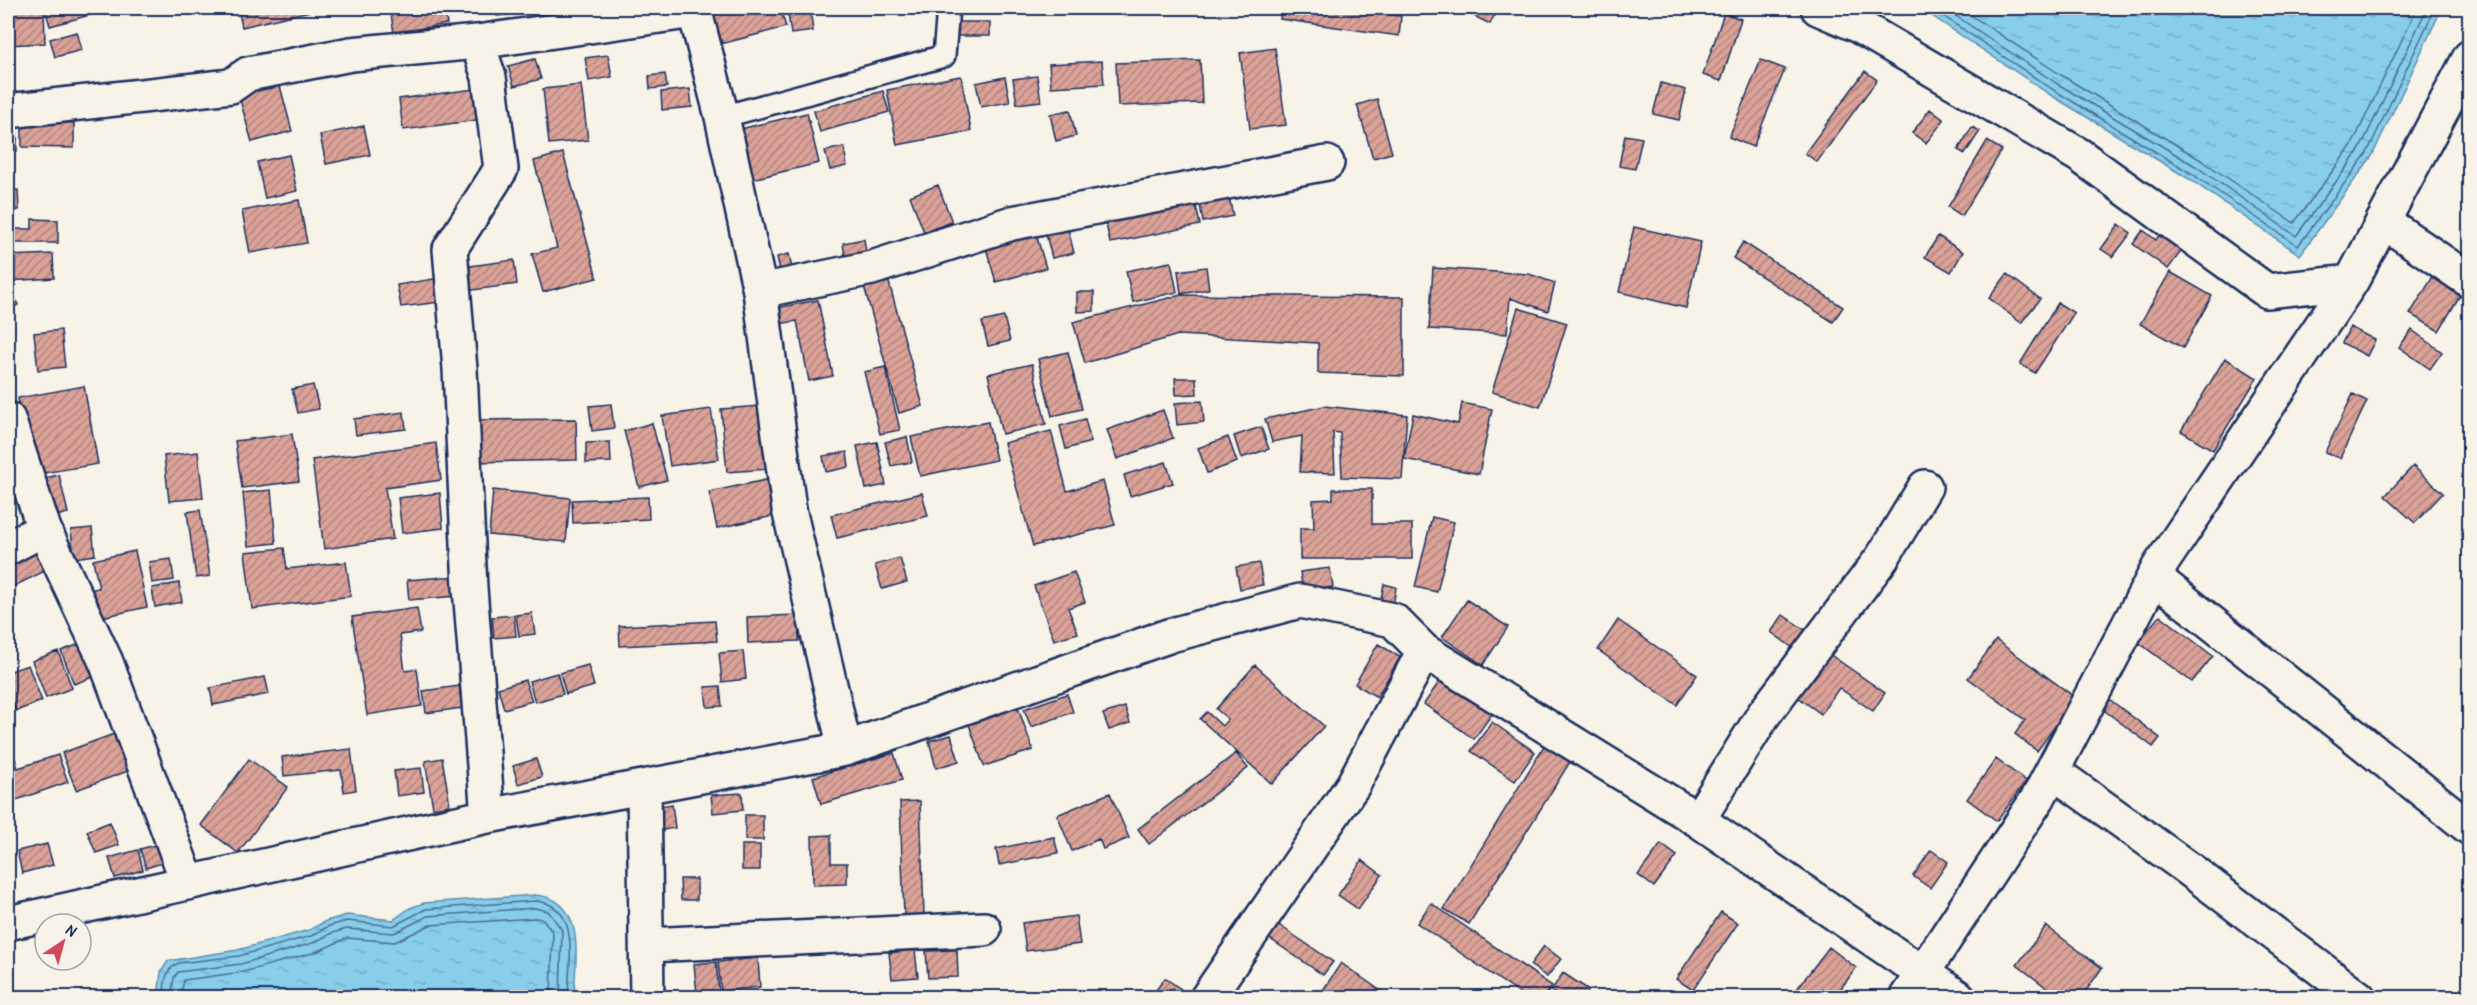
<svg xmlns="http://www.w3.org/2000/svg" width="2477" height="1005" font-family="'Patrick Hand',sans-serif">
	<defs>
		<pattern id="water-ripples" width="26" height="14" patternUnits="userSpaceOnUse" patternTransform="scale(1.5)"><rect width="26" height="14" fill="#88cdea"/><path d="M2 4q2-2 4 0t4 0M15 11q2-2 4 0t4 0" fill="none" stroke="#75b0cb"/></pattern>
		<pattern id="building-hatch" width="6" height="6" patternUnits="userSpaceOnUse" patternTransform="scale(1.5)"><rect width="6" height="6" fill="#dba298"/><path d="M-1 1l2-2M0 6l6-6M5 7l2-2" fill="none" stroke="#b1847f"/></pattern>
	</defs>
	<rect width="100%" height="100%" fill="#f7f3e8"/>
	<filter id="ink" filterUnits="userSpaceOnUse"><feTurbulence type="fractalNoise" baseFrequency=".0167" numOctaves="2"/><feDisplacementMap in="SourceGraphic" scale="12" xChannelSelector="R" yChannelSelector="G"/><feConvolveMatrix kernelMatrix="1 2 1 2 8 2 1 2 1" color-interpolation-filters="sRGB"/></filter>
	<g filter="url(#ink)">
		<path fill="url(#water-ripples)" stroke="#5c8eb2" stroke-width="1.5" d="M1920,8h522l-70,148 -72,99 -111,-76 -140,-85z
			M535,895c53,4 40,65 39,102h-416l3,-25 7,-11 70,-11 71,-20 17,-9 21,-6 46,5 17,-12 14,-5z"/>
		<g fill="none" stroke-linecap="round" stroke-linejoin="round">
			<path stroke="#476e96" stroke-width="1.5" d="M1931,8l121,81 140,85 106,72 69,-93 68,-145
				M1944,8l112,75 141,84 99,69 64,-87 67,-141
				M1960,8l101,67 140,85 93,63 58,-78 65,-137
				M164,998c0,-14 1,-30 15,-35l60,-7 72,-20 18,-10 18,-5 46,5 33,-17 109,-8c48,3 33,64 33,97
				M171,998l3,-20 4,-6 63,-8 72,-21 19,-10 15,-4 47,4 34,-17 107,-8 13,3 14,19 -2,68
				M180,998l4,-18 59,-8 73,-20 31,-14 48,4 35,-17 105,-7 8,1 10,14 -2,65"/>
		</g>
		<path fill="url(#building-hatch)" stroke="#1b2f5e" stroke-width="1.5" d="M44,8l1,35 -37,2v-36z
			M45,8h50l2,5 -47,13z
			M238,8h85l-81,19z
			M390,8h54l3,16 -53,9z
			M449,8h42v4l-41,6z
			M496,8h62l-61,8z
			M741,8h39l6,19 -77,20 -8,-29z
			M787,8h23l3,23 -22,3z
			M1281,8h59l61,8 -2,20 -119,-17z
			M1464,8h34l-8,16 -28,-14z
			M1724,13l17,6 -20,62 -18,-6z
			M958,22h32v14h-32z
			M77,32l5,18 -27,7 -5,-18z
			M1275,48l11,77 -36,4 -10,-76z
			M608,55l4,22 -23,4 -4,-23z
			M535,59l6,20 -27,7 -6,-20z
			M1200,60l2,43 -84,3 -2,-43z
			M1761,60l24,9 -32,78 -24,-10z
			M1102,61l2,23 -53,3 -2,-23z
			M1865,71l12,9 -60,82 -12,-9z
			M665,74l2,13 -17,2 -1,-13z
			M961,76l10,55 -74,14 -10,-55z
			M1037,76l4,25 -24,3 -4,-25z
			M1005,77l5,25 -29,5 -5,-24z
			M279,82l13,49 -40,11 -14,-49z
			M1661,83l25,7 -7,30 -26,-6z
			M581,85l7,55 -39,4 -6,-55z
			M474,89l4,31 -75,10 -4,-31z
			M690,89l2,18 -30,3 -1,-18z
			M883,91l6,21 -69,20 -6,-21z
			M1377,99l15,54 -19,5 -16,-53z
			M1930,109l14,11 -18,23 -14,-10z
			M1070,110l6,26 -20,5 -6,-27z
			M807,113l12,50 -75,18 -12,-50z
			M22,122l52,1v25l-52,-1z
			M364,126l6,29 -44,9 -6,-29z
			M1972,127l8,4 -15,23 -7,-4z
			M8,133h9v18h-9z
			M1625,135l17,3 -7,31 -16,-3z
			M1987,141l15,9 -40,66 -14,-9z
			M844,147l3,19 -17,4 -5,-19z
			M563,153l34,125 -54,14 -11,-38 25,-6 -23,-87z
			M289,155l8,36 -32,7 -8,-36z
			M938,185l14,37 -28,10 -14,-36z
			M18,190l1,20 -11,1v-20z
			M1228,192l5,24 -30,6 -4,-24z
			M299,200l8,43 -57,10 -8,-42z
			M1195,201l5,24 -90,18 -5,-24z
			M32,219l26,1v23h-45v-14h19z
			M2119,224l12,9 -18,24 -12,-8z
			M1634,227l67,15 -15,66 -67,-16z
			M1068,229l6,24 -22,5 -6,-24z
			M2143,230l13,10 4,-6 22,16 -14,19 -35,-25z
			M1036,234l10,34 -50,14 -10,-34z
			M1938,236l25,16 -12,20 -26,-15z
			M864,239l2,13 -21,5 -2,-14z
			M1743,242l100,65 -10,15 -100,-64z
			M53,254l1,24 -46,3v-25z
			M789,254l4,19 -12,2 -4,-18z
			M514,260l3,24 -51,7 -3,-24z
			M1171,262l6,30 -44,10 -7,-31z
			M1206,267l3,22 -28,5 -3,-23z
			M1433,268l96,6 26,9 -7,28 -38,-13 -3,36 -78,-5z
			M2170,272l42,24 -29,52 -43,-24z
			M2007,274l33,25 -19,24 -32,-25z
			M2434,275l28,17 -23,39 -29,-17z
			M445,277l3,24 -47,6 -4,-22z
			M888,279l35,127 -24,7 -35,-127z
			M8,282l10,23 -10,5z
			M1077,292h17v19l-17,1z
			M1181,295l223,2v79l-86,-3v-30l-140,-8 -93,28 -12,-41z
			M818,300l15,76 -24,5 -12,-60 -18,3 -3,-16z
			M2058,303l16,10 -39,60 -15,-9z
			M1518,308l49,15 -27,84 -48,-15z
			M1004,317l6,24 -22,5 -6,-24z
			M2350,327l25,13 -8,16 -25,-13z
			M61,330l4,37 -27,3 -4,-37z
			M2412,330l30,22 -12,17 -31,-22z
			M1068,352l14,57 -30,7 -14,-57z
			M2225,358l32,20 -44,72 -32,-19z
			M1032,364l14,60 -44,10 -14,-60z
			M885,367l15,63 -20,4 -16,-62z
			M1175,378h21l1,16 -21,1z
			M313,385l6,24 -21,4 -6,-24z
			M84,386l14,78 -66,11 -14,-77z
			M2353,394l14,7 -27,57 -15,-6z
			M1202,401l2,21 -27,3 -2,-22z
			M1462,403l30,6 -13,65 -75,-15 9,-45 45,10z
			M611,404l3,24 -22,3 -3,-25z
			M761,406l7,63 -41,3 -6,-63z
			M1324,406l83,9 -5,64 -60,-2 -2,-44 -7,-1 2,41 -35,-1 2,-36 -30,6 -7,-23z
			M711,409l8,50 -49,7 -8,-50z
			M1163,410l10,28 -56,21 -10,-29z
			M404,412l2,17 -50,6 -2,-16z
			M576,419l1,41 -106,2 -1,-42z
			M1085,419l6,23 -25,7 -6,-23z
			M988,422l8,38 -76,16 -9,-39z
			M652,423l15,57 -28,7 -15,-56z
			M1261,427l8,22 -28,9 -7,-22z
			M1051,431l16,60 36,-10 12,44 -82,21 -29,-103z
			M292,434l7,47 -57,7 -7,-47z
			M907,437l5,25 -21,4 -6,-24z
			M1228,437l9,25 -30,11 -9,-25z
			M610,442l1,20 -25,1v-20z
			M877,442l9,43 -20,4 -9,-43z
			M436,443l5,37 -56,8 8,51 -69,10 -12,-89z
			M198,452l5,46 -34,3 -5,-45z
			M847,452l2,15 -23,5 -3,-16z
			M1166,462l7,21 -43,13 -6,-21z
			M2413,466l30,27 -28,30 -30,-27z
			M59,475l9,38 -19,5 -9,-39z
			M766,480l8,36 -57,12 -8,-36z
			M1333,489h39v35h40v35h-112v-31h14l-1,-28 20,-1z
			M271,490l5,53 -28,3 -5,-53z
			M493,490l77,8 -4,44 -77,-7z
			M440,493l3,35 -41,5 -4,-35z
			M922,493l6,23 -91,22 -6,-23z
			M648,497l1,22 -76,4 -1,-23z
			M200,510l10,66 -14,2 -9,-66z
			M1432,517l22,5 -17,70 -22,-5z
			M92,528l3,27 -21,3 -3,-28z
			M284,548l3,21 59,-7 5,34 -99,13 -7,-57z
			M42,549l9,19 -43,21v-23z
			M135,551l12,56 -54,12 -6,-29 12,-2 -6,-28z
			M900,558l7,24 -25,7 -7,-24z
			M171,559l3,21 -22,3 -3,-21z
			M1259,563l4,22 -23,4 -4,-22z
			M1330,568l3,19 -30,4 -3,-19z
			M1074,572l11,30 -17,6 10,25 -24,7 -20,-54z
			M457,576l1,20 -49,4 -2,-20z
			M179,583l3,19 -27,5 -3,-19z
			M1384,584l12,3 -3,20 -13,-3z
			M1467,600l41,27 -25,38 -41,-28z
			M417,608l4,24 -21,3 5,36 12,-2 5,37 -55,9 -15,-98z
			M532,613l3,21 -16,2 -3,-21z
			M514,615l2,21 -22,2 -2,-21z
			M798,615l1,26 -51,2 -1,-26z
			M1783,615l22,15 -12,18 -22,-16z
			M2160,615l53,41 -21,26 -54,-40z
			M1618,620l79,55 -20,30 -79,-55z
			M715,621l2,20 -97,5 -1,-20z
			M1996,640l80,58 -39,53 -22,-17 10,-14 -57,-42z
			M85,642l13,33 -24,9 -13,-33z
			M1378,644l22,13 -23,40 -22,-13z
			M58,651l14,37 -26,10 -14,-37z
			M743,651l3,28 -24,3 -3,-29z
			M1825,651l60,42 -12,18 -34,-23 -18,26 -27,-20z
			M28,665l14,36 -26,10 -8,-22v-17z
			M588,665l6,21 -28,8 -6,-21z
			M1255,665l69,61 -52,58 -72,-65 7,-7 15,14 6,-7 -12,-10z
			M557,673l6,21 -28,8 -6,-21z
			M265,677l4,17 -56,11 -3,-17z
			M1441,679l51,35 -18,25 -50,-35z
			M525,680l7,21 -28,8 -6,-21z
			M459,686l3,22 -36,5 -3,-22z
			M720,686l2,20 -15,1 -2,-20z
			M1067,694l6,18 -42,15 -7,-18z
			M2109,699l51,39 -7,9 -52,-39z
			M1017,705l16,45 -49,16 -16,-44z
			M1125,707l5,16 -21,7 -6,-16z
			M1492,722l43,30 -20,29 -44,-30z
			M114,734l14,37 -52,19 -14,-37z
			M951,735l8,26 -23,7 -7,-27z
			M1547,741l26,16 -104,167 -25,-15z
			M351,749l5,41 -12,2 -3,-22 -57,6 -2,-19z
			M13,752l5,16 40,-13 10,27 -60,21v-49z
			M894,753l8,27 -81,24 -8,-27z
			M1236,753l12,15 -99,76 -11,-15z
			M442,758l8,47 -17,3 -8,-47z
			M249,759l39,28 -50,66 -37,-28z
			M536,759l6,18 -24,7 -5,-18z
			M1996,759l30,22 -29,40 -30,-22z
			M421,768l3,24 -27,4 -3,-25z
			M742,793l1,17 -30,3 -2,-18z
			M1110,793l19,45 -26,11 -4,-10 -27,12 -15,-36z
			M920,801l4,115 -20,1 -4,-115z
			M672,804l3,24 -17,3 -4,-24z
			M745,815h18v25h-18z
			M110,822l9,23 -23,8 -9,-22z
			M831,835v28h16v21l-34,1 -1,-49z
			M1054,837l4,16 -59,12 -3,-16z
			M47,844l6,21 -31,8 -5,-22z
			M159,844l6,18 -19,6 -6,-19z
			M1661,844l16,12 -23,31 -16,-12z
			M742,845h18v25h-18z
			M138,850l5,20 -28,8 -6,-20z
			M1931,850l17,12 -18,26 -17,-12z
			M1362,860l20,15 -24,34 -20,-14z
			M680,879h17v21h-16z
			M1431,903l121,83 -8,12h-18l-109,-75z
			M1721,912l17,11 -45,67 -17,-11z
			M1076,916l4,28 -54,7 -4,-28z
			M1270,919l63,43 -10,13 -63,-43z
			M2046,926l56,42 -21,30h-21l-43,-33z
			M1544,946l17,13 -14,18 -17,-12z
			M1829,947l27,21 -22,30h-44z
			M915,950l3,27 -26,2 -3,-26z
			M957,950l1,27 -30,1 -2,-27z
			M758,958l2,29 -39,4 -3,-29z
			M716,962l3,30 -22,2 -3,-30z
			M1341,963l50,35h-64l-6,-5z
			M1563,973l26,17 -5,8h-24l-9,-7z
			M1165,978l20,14 -4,6h-31z"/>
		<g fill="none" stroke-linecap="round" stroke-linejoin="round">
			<defs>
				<path id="service" d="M722,117l222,-61 4,-48"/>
				<path id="minor" d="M694,8l28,109 38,174 29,218 56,240
					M1818,8l37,16 224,131 188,136 84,-9 119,-225
					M477,42l12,35 12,92 -51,80 10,120 10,219 18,228
					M8,111l223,-25 17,-12 103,-20 126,-12 218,-31
					M2383,221l87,60
					M760,291l112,-23 140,-45 315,-60
					M8,419l36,110 62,133 82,221
					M8,548l36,-19
					M2154,577l316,251
					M2052,771l137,98 170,129
					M644,787l3,211
					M1698,820l66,-106 118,-156 43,-71
					M8,923l480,-107 357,-67 326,-114 129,-34 93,19 31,31 274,169 261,178
					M648,945l336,-16
					M1207,998l146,-213 71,-134
					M1906,998l132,-200 121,-231 192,-285"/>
			</defs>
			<use href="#service" stroke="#1b2f5e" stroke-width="26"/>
			<use href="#minor" stroke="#1b2f5e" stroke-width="38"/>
			<use href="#service" stroke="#f7f3e8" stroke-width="21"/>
			<use href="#minor" stroke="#f7f3e8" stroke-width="33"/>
		</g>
	</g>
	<rect width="2477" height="1005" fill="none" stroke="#f7f3e8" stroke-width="30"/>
	<rect x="15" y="15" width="2447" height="975" fill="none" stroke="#1b2f5e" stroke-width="2" filter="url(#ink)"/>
	<g transform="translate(63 942) rotate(36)"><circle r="28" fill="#f7f3e8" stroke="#9fa5b1" stroke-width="1.5"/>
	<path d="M0-4.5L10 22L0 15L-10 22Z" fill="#d1495b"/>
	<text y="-9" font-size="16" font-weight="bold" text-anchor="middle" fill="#1b2f5e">N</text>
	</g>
</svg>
